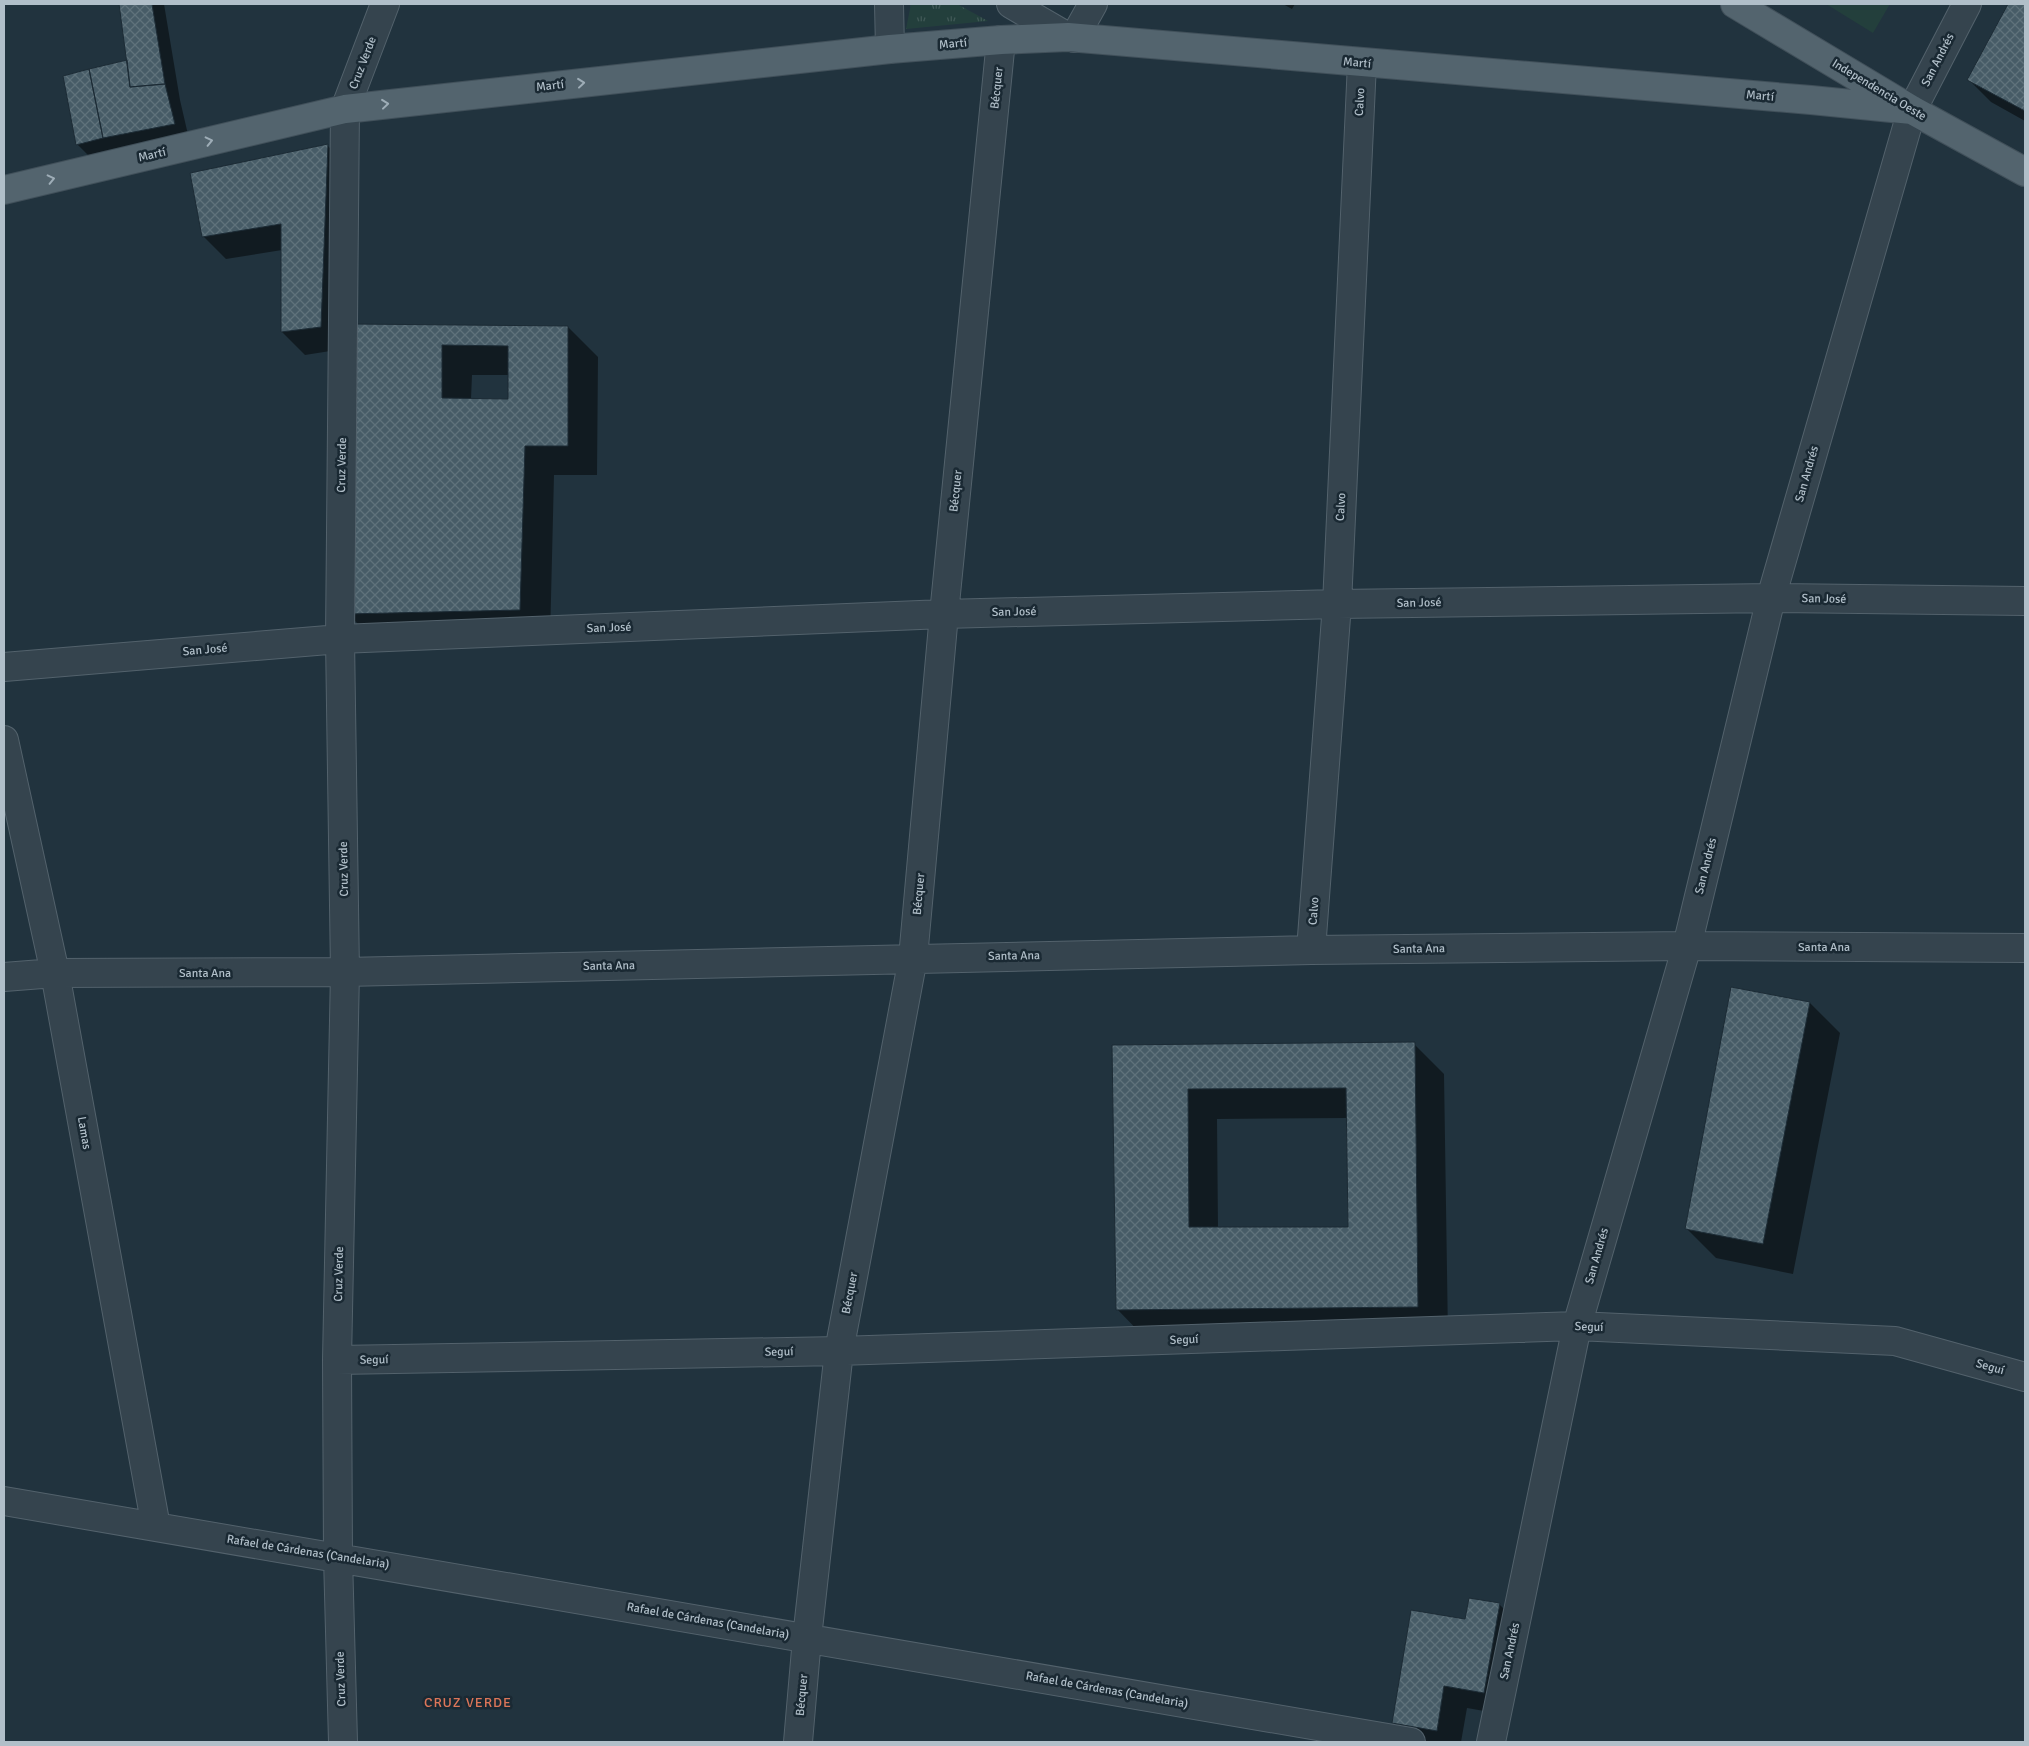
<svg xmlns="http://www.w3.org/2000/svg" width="2029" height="1746" font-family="Signika,sans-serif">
	<defs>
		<pattern id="grass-tufts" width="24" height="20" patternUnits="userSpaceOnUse" patternTransform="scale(1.25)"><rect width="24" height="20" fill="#233f3c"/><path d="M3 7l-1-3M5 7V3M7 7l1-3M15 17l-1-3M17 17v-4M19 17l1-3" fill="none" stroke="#415957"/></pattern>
		<pattern id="building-cross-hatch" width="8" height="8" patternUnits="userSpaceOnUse" patternTransform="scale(1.25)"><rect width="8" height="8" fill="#475c67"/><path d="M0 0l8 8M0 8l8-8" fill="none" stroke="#5f727b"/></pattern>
	</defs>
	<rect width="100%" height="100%" fill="#21333e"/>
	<path fill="url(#grass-tufts)" d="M911,4h46l31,17 -82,8z"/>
	<path fill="#233f3c" d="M1826,4h64l-17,29z"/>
	<path fill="#0007" fill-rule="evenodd" d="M120,4h44l16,96 9,39 -97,20 -15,-15 51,-83z
		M1283,4h12l-3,5z
		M2010,4h15v117l-34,-19 -23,-23z
		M328,146l22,23 -7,180 -38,6 -23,-23v-82l-56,9 -23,-23z
		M353,326l215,1 30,30 -1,118h-43l-4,165 -172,4 -30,-30zM472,375h37v25l-38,-1z
		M1810,1003l30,30 -47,241 -77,-16 -30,-30z
		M1414,1044l30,30 4,262 -301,4 -30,-31 -4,-263zM1348,1118l1,110 -131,1 -1,-110z
		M1499,1604l23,23 -15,88 -40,-7 -6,34h-48l-20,-19z"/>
	<path fill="url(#building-cross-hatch)" stroke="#1c2b35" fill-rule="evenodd" d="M119,4h33l13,80 -35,3z
		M2008,4h17v107l-58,-31z
		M127,60l3,27 35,-3 10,40 -72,14 -14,-69z
		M89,69l14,69 -27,7 -13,-69z
		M328,144l-7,183 -40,5v-108l-79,13 -12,-64z
		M352,324l216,2v120h-43l-5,164 -173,4zM442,345l66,1v53l-66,-1z
		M1731,987l79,15 -47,242 -78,-15z
		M1415,1042l3,265 -302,3 -4,-265zM1346,1088l2,139h-159l-1,-138z
		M1469,1598l31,5 -16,90 -40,-7 -7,45 -45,-8 19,-113 54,9z"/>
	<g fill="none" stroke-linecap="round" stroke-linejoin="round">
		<defs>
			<path id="minor" d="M889,4l1,45
				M1011,4l57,33
				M1074,38l19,-34
				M4,667l336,-28 604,-25 393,-10 434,-6 254,3
				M4,740l51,233 101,554
				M1311,950l26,-346 25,-541
				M4,977l51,-4 290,-1 966,-22 376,-4 338,2
				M337,1360l502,-9 738,-25 318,15 130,36
				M4,1501l1407,241
				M343,1742l-5,-185 -1,-197 8,-388 -5,-333 5,-530 40,-105
				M798,1742l9,-104 32,-287 74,-393 31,-344 57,-574
				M1491,1742l86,-416 110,-380 84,-348 141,-488 55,-106"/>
			<path id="major" d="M1735,4l177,106 113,62
				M4,190l341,-81 545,-60 111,-9 67,-3 743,63 101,10"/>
		</defs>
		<use href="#minor" stroke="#53626c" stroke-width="30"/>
		<use href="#major" stroke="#41505a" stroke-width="30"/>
		<use href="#minor" stroke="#35444e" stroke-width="28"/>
		<use href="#major" stroke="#53646e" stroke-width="28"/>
	</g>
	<defs><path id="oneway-chevron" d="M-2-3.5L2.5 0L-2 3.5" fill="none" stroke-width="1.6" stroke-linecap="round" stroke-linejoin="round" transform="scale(1.25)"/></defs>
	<g stroke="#9eadb7">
		<use href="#oneway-chevron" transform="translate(581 83) rotate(-6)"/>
		<use href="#oneway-chevron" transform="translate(385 104) rotate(-6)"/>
		<use href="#oneway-chevron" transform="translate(209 141) rotate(-13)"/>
		<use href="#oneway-chevron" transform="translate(51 179) rotate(-13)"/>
	</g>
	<g text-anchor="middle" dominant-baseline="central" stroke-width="5" stroke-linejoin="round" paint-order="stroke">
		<g font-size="12" fill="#b1bfc9" stroke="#1a2933">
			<text transform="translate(953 44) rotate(-5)">Martí</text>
			<text transform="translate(1938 60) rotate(-63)">San Andrés</text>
			<text transform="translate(363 63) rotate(-69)">Cruz Verde</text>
			<text transform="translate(1357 63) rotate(5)">Martí</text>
			<text transform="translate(550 86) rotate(-6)">Martí</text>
			<text transform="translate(997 88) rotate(-84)">Bécquer</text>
			<text transform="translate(1879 90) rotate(31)">Independencia Oeste</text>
			<text transform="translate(1760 96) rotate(5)">Martí</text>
			<text transform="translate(1360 102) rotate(-87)">Calvo</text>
			<text transform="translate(152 155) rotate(-13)">Martí</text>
			<text transform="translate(342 465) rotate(-89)">Cruz Verde</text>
			<text transform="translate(1807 474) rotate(-74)">San Andrés</text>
			<text transform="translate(956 491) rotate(-84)">Bécquer</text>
			<text transform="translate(1341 507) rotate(-87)">Calvo</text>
			<text transform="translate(1824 599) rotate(1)">San José</text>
			<text transform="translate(1419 603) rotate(-1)">San José</text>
			<text transform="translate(1014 612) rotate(-1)">San José</text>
			<text transform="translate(609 628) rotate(-2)">San José</text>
			<text transform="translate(205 650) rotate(-5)">San José</text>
			<text transform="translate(1706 866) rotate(-76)">San Andrés</text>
			<text transform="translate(344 869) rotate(-91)">Cruz Verde</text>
			<text transform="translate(919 894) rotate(-85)">Bécquer</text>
			<text transform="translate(1314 911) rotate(-86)">Calvo</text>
			<text x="1824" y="947">Santa Ana</text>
			<text transform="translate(1419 949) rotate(-1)">Santa Ana</text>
			<text transform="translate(1014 956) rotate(-1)">Santa Ana</text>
			<text transform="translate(609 966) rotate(-1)">Santa Ana</text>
			<text x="205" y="973">Santa Ana</text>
			<text transform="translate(84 1133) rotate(80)">Lamas</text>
			<text transform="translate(1597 1256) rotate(-74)">San Andrés</text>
			<text transform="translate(339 1274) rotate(-89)">Cruz Verde</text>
			<text transform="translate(850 1293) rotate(-79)">Bécquer</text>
			<text transform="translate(1589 1327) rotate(2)">Seguí</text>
			<text transform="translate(1184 1340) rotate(-2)">Seguí</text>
			<text transform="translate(779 1352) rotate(-1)">Seguí</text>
			<text transform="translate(374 1360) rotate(-1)">Seguí</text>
			<text transform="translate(1990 1367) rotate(16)">Seguí</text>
			<text transform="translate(308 1552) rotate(9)">Rafael de Cárdenas (Candelaria)</text>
			<text transform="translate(708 1621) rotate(10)">Rafael de Cárdenas (Candelaria)</text>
			<text transform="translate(1510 1651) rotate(-78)">San Andrés</text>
			<text transform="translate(341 1679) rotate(-92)">Cruz Verde</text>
			<text transform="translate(1107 1690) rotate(10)">Rafael de Cárdenas (Candelaria)</text>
			<text transform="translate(802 1695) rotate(-85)">Bécquer</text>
		</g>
		<g font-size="14" letter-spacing="1" fill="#dd7659" stroke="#1a2933">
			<text x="468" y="1702">CRUZ VERDE</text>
		</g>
	</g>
	<rect width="2029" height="1746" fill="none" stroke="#b1bfc9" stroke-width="10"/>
</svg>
